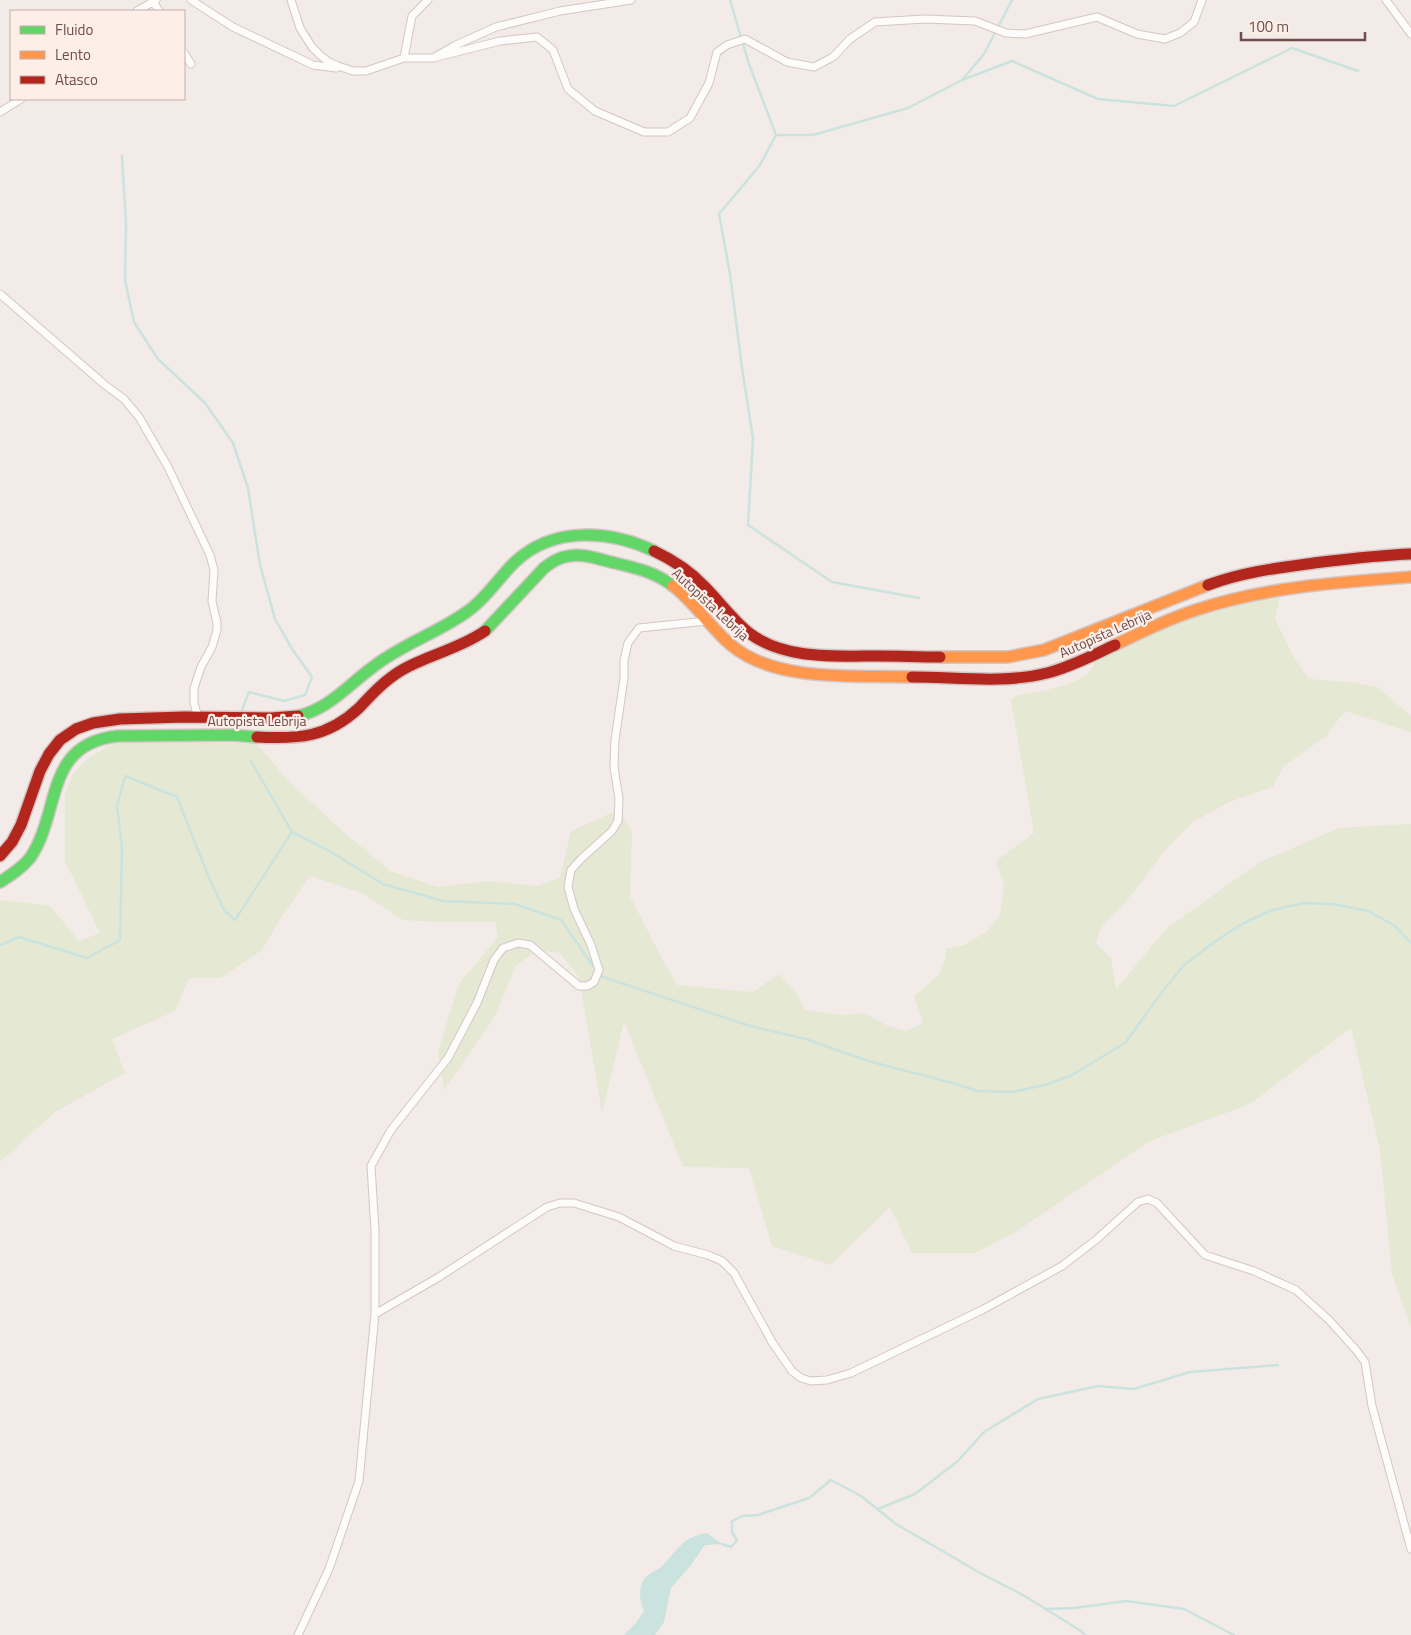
<svg xmlns="http://www.w3.org/2000/svg" width="1411" height="1635" font-family="'Titillium Web',sans-serif">
	<rect width="100%" height="100%" fill="#f3ebe7"/>
	<path fill="#e5e8d3" d="M1281,591l-6,28 19,39 15,21 40,3 28,5 34,29v16l-66,-21 -19,25 -43,31 -10,20 -44,15 -36,20 -26,26 -39,51 -27,28 -5,16 15,15 5,31 51,-61 93,-66 79,-34 72,-4v503l-19,-53 -12,-124 -29,-122 -101,76 -100,37 -133,90 -42,22h-63l-22,-46 -59,58 -59,-19 -23,-78 -66,-1 -59,-146 -22,92 -23,-136 -19,-24 -24,-3 -21,17 -19,48 -52,75 -6,-38 21,-68 39,-47 -3,-15h-56l-36,-2 -41,-27 -52,-17 -31,45 -17,29 -41,28h-32l-14,33 -63,28 13,34 -70,39 -55,50v-260l5,-2 45,6 29,35 21,-8 -35,-72v-66l8,-21 15,-16 23,-13 23,-5 123,4 27,32 48,46 58,49 48,16 50,-6 48,5 24,-8 11,-47 47,-21 14,21 -2,65 29,57 18,32 76,7 26,-18 16,17 10,19 38,5 22,-2 21,12 19,6 11,-4 7,-5 -9,-26c16,-13 34,-25 32,-47l19,-4 21,-13 14,-16 4,-31 -8,-24 38,-28 -23,-133 5,-4c18,-4 73,-11 78,-32 0,-2 -1,-5 -1,-7l102,-45z"/>
	<path fill="#cae3df" d="M707,1533l15,11 -17,1 -15,21 -19,22 -7,34 -9,13h-31l12,-12 8,-12c-4,-10 -6,-20 -1,-30 3,-7 12,-9 18,-14 17,-16 20,-30 46,-34z"/>
	<g fill="none" stroke-linecap="round" stroke-linejoin="round">
		<path stroke="#cae3df" stroke-width="2.5" d="M730,0l19,64 27,71 -16,30 -41,49 11,60 12,94 11,71 -5,86 84,57 87,16
			M963,79l21,-25 28,-54
			M776,135h37l95,-27 54,-28 50,-19 86,38 76,7 118,-58 66,23
			M122,156l4,68 -1,56 9,42 24,37 47,44 28,40 15,45 12,77 15,54 17,30 20,28 -7,18 -21,6 -35,-9 -7,18
			M251,761l41,71 39,20 52,32 60,17 72,3 46,16 32,46
			M0,945l19,-8 68,21 33,-18 2,-92 -5,-42 8,-30 52,21 32,81 15,32 11,10 57,-88
			M600,976l150,50 56,13 62,22 81,21 29,9 34,1 33,-7 27,-10 53,-32 40,-55 19,-23 29,-22 27,-18 29,-14 34,-8 30,1 35,7 27,15 16,17
			M878,1509l37,-15 43,-33 26,-29 54,-33 60,-13 36,3 56,-17 88,-7
			M722,1544l9,3 6,-7 -5,-8v-11l10,-5 16,-1 51,-17 22,-18 30,16 35,28 86,50 41,21 58,36 4,4
			M1047,1609l28,-1 51,-7 58,8 50,26"/>
		<defs>
			<path id="street" d="M191,0l42,27 80,38 23,3
				M291,0l9,28 12,19 9,9 8,6 9,4 15,5h13l38,-13h29l23,-13 40,-18 64,-16 71,-11
				M1386,0l25,34
				M153,1l6,10
				M137,11l19,-11
				M184,53l7,11
				M404,58l8,-42 16,-16
				M433,58l67,-17 37,-4 16,13 15,39 27,22 49,21h24l22,-14 19,-35 8,-31 10,-7 18,-6 42,23 27,5 19,-10 17,-18 25,-17 50,-3 50,2 31,12 19,1 72,-17 40,17 28,5 15,-6 14,-11 8,-22
				M0,112l21,-13
				M0,294l105,91 19,14 15,18 29,50 42,88 4,15 -2,31 5,22v7l-5,17 -11,20 -7,21v15l4,14
				M375,1314l64,-37 108,-70 13,-4h14l45,14 55,29 34,9 14,6 12,12 38,69 20,29 9,7 10,3 16,-1 24,-7 131,-63 80,-44 35,-27 41,-37 10,-3 9,4 48,52 49,16 42,19 33,30 27,30 9,12 7,44 39,143
				M298,1635l31,-66 30,-88 16,-167v-83l-4,-65 20,-36 57,-72 29,-55 17,-43 9,-12 15,-5 12,2 49,41h8l7,-4 5,-12 -8,-25 -17,-36 -6,-22 3,-17 11,-12 30,-27 6,-10 1,-22 -5,-32 1,-27 9,-62v-18l4,-17 11,-15 68,-7"/>
			<path id="fast" d="M485,631l59,-63c8,-6 15,-11 25,-12 16,-3 31,4 46,7 21,5 40,9 58,23
				M298,716c31,-7 50,-31 75,-49 29,-23 65,-34 95,-56 19,-13 31,-34 47,-49 38,-36 95,-32 139,-11
				M0,882c11,-7 22,-14 30,-24 32,-47 13,-114 88,-122l114,-1 25,2"/>
			<path id="slow" d="M673,586c22,17 37,41 58,59 45,38 125,30 181,32
				M1115,645c26,-13 53,-26 81,-35 69,-23 143,-28 215,-33
				M940,657h68l36,-7 164,-65"/>
			<path id="jam" d="M654,551c19,9 36,20 50,35 15,15 28,33 45,47 36,27 87,23 130,23 20,0 40,1 61,1
				M1208,585c35,-13 69,-17 106,-22 33,-4 65,-8 97,-9
				M912,677c44,0 92,7 135,-4 24,-6 46,-18 68,-28
				M257,737c41,2 70,1 102,-29 13,-14 26,-28 43,-38 26,-15 57,-21 83,-39
				M0,856l12,-14 9,-17 19,-54 9,-17 11,-14 16,-11 17,-6 27,-4 64,-2 87,1 27,-2"/>
		</defs>
		<use href="#street" stroke="#d2c7c4" stroke-width="9"/>
		<use href="#fast" stroke="#d3c7c5" stroke-width="14"/>
		<use href="#slow" stroke="#d3c7c5" stroke-width="14"/>
		<use href="#jam" stroke="#d3c7c5" stroke-width="14"/>
		<use href="#street" stroke="#fdfcfb" stroke-width="7"/>
		<use href="#fast" stroke="#63d668" stroke-width="11"/>
		<use href="#slow" stroke="#ff974d" stroke-width="11"/>
		<use href="#jam" stroke="#b3261e" stroke-width="11"/>
	</g>
	<g text-anchor="middle" dominant-baseline="central" stroke-width="4.5" stroke-linejoin="round" paint-order="stroke">
		<g font-size="14" fill="#6e4d4b" stroke="#fdeee7">
			<text transform="translate(711 604) rotate(43)">Autopista Lebrija</text>
			<text transform="translate(1105 633) rotate(-24)">Autopista Lebrija</text>
			<text x="257" y="720">Autopista Lebrija</text>
		</g>
	</g>
	<rect x="10" y="10" width="175" height="90" fill="#fdeee7" stroke="#c4aea9"/>
	<rect x="20" y="26" width="25" height="8" fill="#63d668" stroke="#c4aea9"/>
	<text x="55" y="35" font-size="15" fill="#6e4d4b">Fluido</text>
	<rect x="20" y="51" width="25" height="8" fill="#ff974d" stroke="#c4aea9"/>
	<text x="55" y="60" font-size="15" fill="#6e4d4b">Lento</text>
	<rect x="20" y="76" width="25" height="8" fill="#b3261e" stroke="#c4aea9"/>
	<text x="55" y="85" font-size="15" fill="#6e4d4b">Atasco</text>
	<path d="M1241 32v8h124v-8" fill="none" stroke="#6e4d4b" stroke-width="2.5"/>
	<text x="1248" y="32" font-size="15" fill="#6e4d4b" stroke="#fdeee7" stroke-width="4" paint-order="stroke">100 m</text>
</svg>
